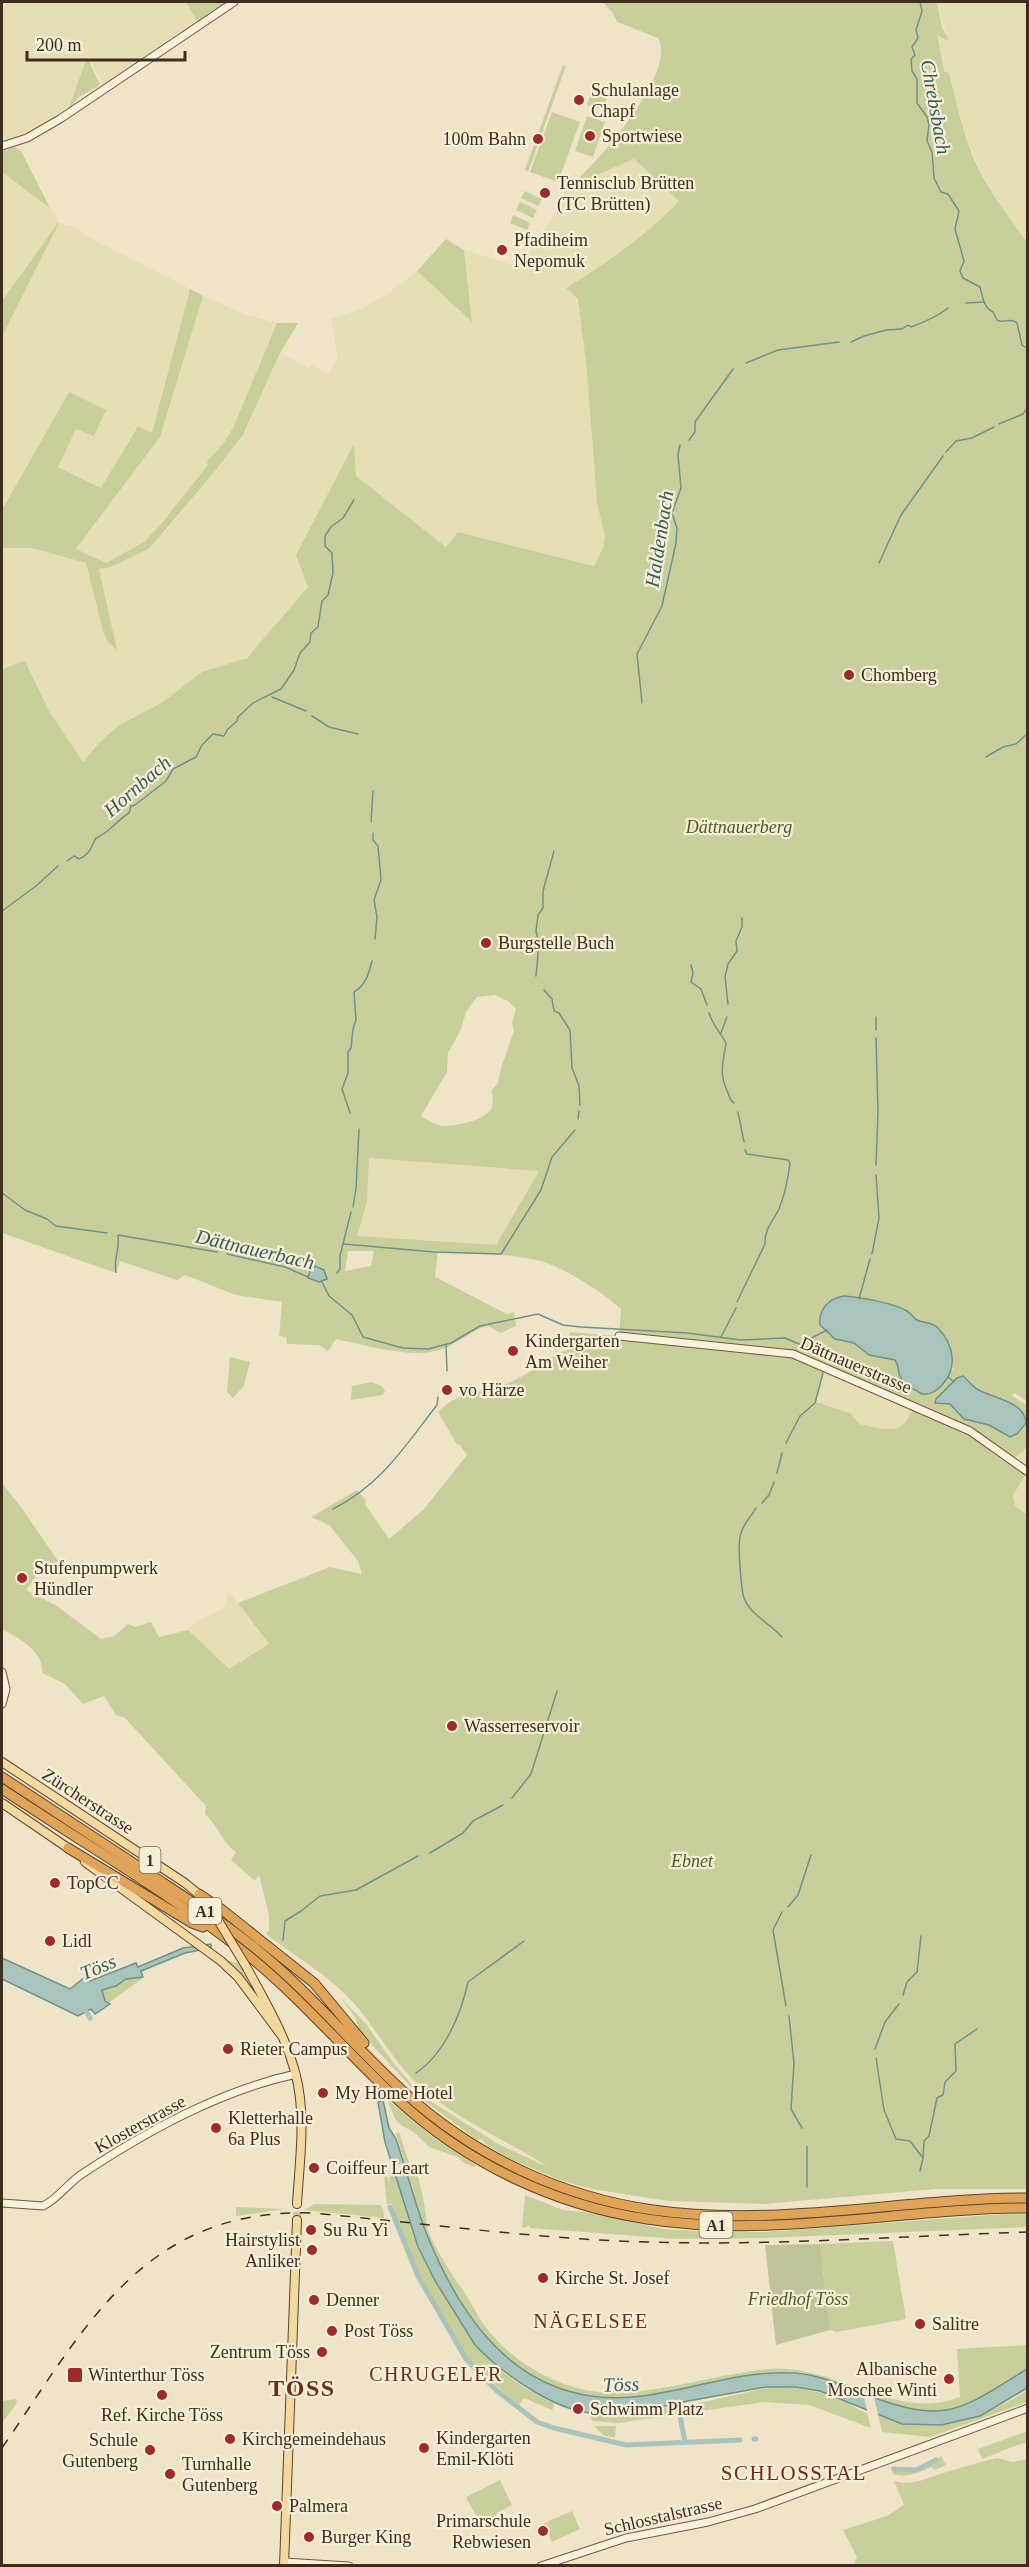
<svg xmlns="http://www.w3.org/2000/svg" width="1029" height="2567" font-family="'Times New Roman',serif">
	<rect width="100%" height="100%" fill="#f0e4c8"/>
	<path fill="#e6deb5" d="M2,2h184l12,21 -92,61 -5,-3 -12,-25h-2l-19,54 -39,23 -27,10z
		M937,2h90v241l-24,-34 -24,-41 -16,-39 -19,-58 -8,-37 12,6z
		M634,159l45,42 -21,22 -47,37 -45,28 12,11 9,73 10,131 8,35 -2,10 -9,18 -136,-34 -12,15 -91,-71v-26l-47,137 -8,12 -52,57 -11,6 -33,9 -41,31 -41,21 -23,20 -16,19 -34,-51 -24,-50 -23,8v-121h30l54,15 17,68 13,17 -18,-79 13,-2 39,-19 9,-9 83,-101 38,-85 28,15 3,-3 17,9 10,-17 -7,-38 32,-11 23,-13 31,-24 55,50 -8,-71 56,17 37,-57 8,-21z
		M2,172l48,36 7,8 1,7 -56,78z
		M59,223l13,3 16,11 102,52 -38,144 -15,-7 -36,62 -43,-21 18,-39 -7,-36 -67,118v-173z
		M203,296l43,19 31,8 -44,105 -10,16 -16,17 1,4 -47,59 -17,18 -36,22 -4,-1 -28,-13 84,-113z
		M369,1158l170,13 -43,74 -140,-9 11,-34z
		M825,1368l89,38 -8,16 -9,7h-15l-22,-5 -10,-11 -34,-11z
		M1027,1447v69l-12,-10 -4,-46z
		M229,1592l40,53 -41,24 -40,-39 11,-11 24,-10z"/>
	<path fill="#c9cf9b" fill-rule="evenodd" d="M186,2h42l-30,21z
		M603,2h334l5,25 7,14 -12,-6 7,36 5,2c8,32 15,67 30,97 14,26 31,50 49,73l-1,1158 -13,-8 -2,3 15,9 1,42 -17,13 16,12 -14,23 2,11 13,10 -1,673h-92l-171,15 -96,-3 -76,-12 -27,-7 -53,-22 -24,-14 -7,-7 -4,1 -54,-40 -64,-69 -4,-14 -15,-20 26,27 29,41 26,30 77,49 50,23c-41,-27 -87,-45 -124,-77 -31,-26 -47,-63 -75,-92 -24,-25 -56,-43 -83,-64l3,-4v-15l-10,-40 -4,6 -24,-21 5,-8c-14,-10 -18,-26 -31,-38l1,-8 -81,-88 -9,-3 -12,-19 -21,8 -18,-20 -23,-11c3,-21 -23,-35 -40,-44v-146l19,24 37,54 -21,14 -11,15 31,16 44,33 13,-3 14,-12 7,3 16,-5 8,15 29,-7 41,39 40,-25 -31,-41 92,-36 32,7 -4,-13 -29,-36 -18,-8 46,-27 9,10 -1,4 24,35 35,-30 43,-54 -8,-11 -2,1 -19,-33c18,-21 49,-20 73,-30 12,-6 24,-14 37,-20l-1,-3 22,-10 -2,-8 3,-9 49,4 2,-27c-19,-17 -60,-44 -85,-49 -32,-7 -65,-7 -98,-8l-3,25 72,37 7,-2 2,14 -15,7 -13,-7c-17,4 -30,18 -46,23 -29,11 -76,-4 -106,-10l-8,12 -9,-6 -32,-1 -1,-7 -7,-1 3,-34 -46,-7 -51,-20 -8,5 -57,-19 -4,12 -114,-40v-564l23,-8 24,50 34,51 16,-19 20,-18 44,-23 39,-30 45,-14 61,-71 -12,-32 58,-111 2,32 90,71 12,-15 136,34 9,-18 2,-11 -8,-34 -10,-131 -9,-73 -12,-11c41,-25 80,-52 113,-87l-45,-42 -65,28c26,-21 109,-115 89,-149l-41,-16 -4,-9zM495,995l13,6 8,8 -4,14 2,8 -13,37 -3,15 -6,7c0,6 2,13 -1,19 -6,11 -34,17 -48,17 -7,-1 -15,-5 -22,-10l26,-44 1,-19 13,-24 5,-17 11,-15zM369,1158l169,13h1l-43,74 -139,-9 10,-34zM348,1251h26l-3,15 -26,5zM839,1297h21l45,13 13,11 17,4 15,23 3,21 -33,24c-7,-5 -18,-9 -21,-18 -2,-6 1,-9 -4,-15l-26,-5 -16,-12 -18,-4 -15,-14 -1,-6 4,-11zM825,1368l89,39 -8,15 -9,7h-15l-22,-5 -10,-11 -34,-11zM960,1377h5l11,11 30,12 19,15 1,9 -16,13 -21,-12 -18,-4 -12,-6 -9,-11h-13l-2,-3 1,-2z
		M87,57l13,28 -21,12 -11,13z
		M563,65l3,1 -38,106 -3,-2z
		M591,93l16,6 -4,11 -16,-5z
		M552,112l28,10 -22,60 -28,-10z
		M587,116l18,6 -12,35 -18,-6z
		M15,147l6,4 29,57 -48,-36v-21z
		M525,191l17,8 -4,7 -17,-8z
		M520,202l17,8 -4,8 -17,-8z
		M513,215l17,8 -3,7 -17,-7z
		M58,223h1l-57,114v-36z
		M446,239l18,11 8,72 -55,-51z
		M190,289l13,7 -43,141 -84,112 30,14 38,-21 17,-18 47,-59 -1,-4 16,-17 10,-16 44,-105h21l-19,32 -36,80 -28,36 -65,77 -39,19 -12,2 18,81 -9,-8 -5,-11 -17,-68 -54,-15h-30v-38l67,-118 37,18 -12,26 -18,-7 -18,38 43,21 37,-62 14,7z
		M230,1357l20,5 -6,24 -11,12 -6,-6z
		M372,1382l11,5 2,5 -3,3 -31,5 1,-14z
		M225,1960l13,3 6,6 35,62z
		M137,1977l6,1 -36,26 -5,-14 14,-4 10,-7z
		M387,2099l42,35 47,31 -2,2 -10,-4 -6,-6 -29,-10 -14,-14 -14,-8 -6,-6z
		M399,2132l11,34 6,3c3,13 7,26 9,40 2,6 1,12 2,18 2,11 25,48 33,59 9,12 15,26 24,39 33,44 91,74 147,67 35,-3 69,-12 103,-18 18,-3 36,-7 54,-5 58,5 113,51 172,28l-3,-48 70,-4v24c-25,16 -57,42 -88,44 -29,1 -58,-13 -83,-23 -19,-7 -40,-17 -61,-17 -61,1 -119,23 -180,26 -97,4 -159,-89 -190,-170 -12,-31 -19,-64 -29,-95z
		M389,2172h5c4,11 10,22 13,34 3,14 5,26 10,40 9,21 21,41 34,60 32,50 50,72 104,98l-3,6 -28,-12 -5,7 -45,-38 -10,-14 -45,-78 -23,-52 -4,-19h-5l-3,-27 3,-1 3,7z
		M525,2195l38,15 21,2 80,17 31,2 70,1 239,-18h23v13l-263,11 -87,1 -147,-11 -1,-3 -4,3 -3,-1z
		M314,2204l66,1 3,3 1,10 -79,-8z
		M236,2207l49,2 -49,7z
		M893,2241l13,78 -69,13 -7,-2 -10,-86z
		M771,2387c28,0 50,4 76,15 8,4 11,9 20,11l4,15 -62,-23 -45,-3 -146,21 -26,-2 -3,-9 21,3 60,-8 2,2z
		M1027,2391v11l-97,35 -48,-5 -4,-17c59,23 97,5 149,-24z
		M16,2399l1,4 -15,20v-22z
		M594,2426h22l-1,12 -12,-3z
		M1025,2432l2,1v10l-7,1 -38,15 -4,-10z
		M941,2456l5,9 -11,5 -4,-3c-13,6 -24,11 -38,7l-2,-7c15,11 37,0 50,-11z
		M997,2458l16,4 14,-3v106h-173l3,-8 -14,-27 44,-14 17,-11 -10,-24c21,6 36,-5 56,-10 15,-5 31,-9 47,-13z
		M500,2480l12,25 -15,8 -4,9 -14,-1 -13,-24z
		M572,2511l8,18 -28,13 -8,-19z"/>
	<path fill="#bfc49a" d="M820,2244l10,86 -54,15 -11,-100z"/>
	<path fill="#a9c4bc" stroke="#6f938a" stroke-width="1.5" d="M315,1266l9,4 3,9 -8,3 -11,-4 2,-7z
		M844,1296c15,1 50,7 63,15 4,2 6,7 10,9 8,4 14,1 21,8 16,17 20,40 4,57 -6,6 -11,10 -20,9 -8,-5 -20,-10 -23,-20 -1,-6 0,-8 -4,-14l-26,-5 -15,-12 -19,-4 -15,-14c-2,-15 9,-27 24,-29z
		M963,1376c5,4 9,10 14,13 15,9 48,12 49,34l-9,11 -7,3 -21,-12 -25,-6 -14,-15 -15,-1 1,-4 21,-21z
		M211,1944v4l-26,5 -44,18 2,6 -17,2 -10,7 -14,4 3,11 5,3 -15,10 -4,-5 -13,7 -76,-37v-21l68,31 15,-12 5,4 46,-18 2,4 45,-19z
		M383,2100l6,28 7,11c10,30 18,61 29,91 39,98 101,181 218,166 51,-7 100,-26 152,-23 25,2 47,12 69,21 81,31 94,18 163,-25v19l-47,28 -39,9 -39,-1 -82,-33 -25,-4h-29l-83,15 -5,6 -2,-3c-23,2 -46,6 -69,8 -43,6 -103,-38 -132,-68l-41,-66 -16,-32 -33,-105 -7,-40z"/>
	<path fill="#f0e4c8" d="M407,2163l2,7 -18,2 -2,-7z
		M862,2389l11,5 6,24 -11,-4z"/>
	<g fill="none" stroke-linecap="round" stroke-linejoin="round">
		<path stroke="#6f938a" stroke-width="1.5" d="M920,2l2,9 -6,19 2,8 -6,9 3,8 -4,4 1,12 5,8v24l10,14 2,8 -2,16 5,11 2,26 7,14 7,2 11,17 -4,18 9,32 -4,10 3,7 17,9c3,10 3,20 13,25l4,8c6,4 14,-3 20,3l5,22 6,4
			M966,303l17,-1
			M851,342l13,-6 22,-6 16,-1 6,-4 3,2c14,-5 26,-10 37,-19
			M746,363l32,-13 61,-8
			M999,424l24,-10 5,-7
			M689,440l6,-8v-10l38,-53
			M946,452l10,-11 16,-3 22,-11
			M879,563l22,-48 42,-59
			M272,697l34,14
			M642,703l-5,-49 25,-48 14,-63 1,-15 -5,-15 9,-25 -3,-33 2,-10
			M312,716l17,11 29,7
			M986,757l17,-10 13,-3 12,-11
			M371,822l2,-31
			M373,833v7l5,6 3,34 -7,20 3,17 -2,22
			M67,861l7,-5 5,3c12,-5 12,-13 17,-21 13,-5 20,-17 33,-25l2,-7 4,-1 31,-24 7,-12 23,-12 6,-12 11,-11 11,2 3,-6 10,-9 1,-4 15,-14 28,-14 13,-19 6,-17 10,-11 1,-9 7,-6 4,-26 6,-6 5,-22 -1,-20 -7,-7v-10l6,-9 12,-9 11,-18
			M2,911l34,-25 22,-20
			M691,965l2,8 -2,9 10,7 6,16
			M536,976l3,-33 -3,-12 2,-16 5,-7v-17l11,-40
			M544,990l8,9 2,12 5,2 11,17 2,38 7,18 1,19
			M728,1004l-3,-27 3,-13 9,-13 -1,-10 6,-14v-9
			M709,1013c4,13 11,19 17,30 -3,19 -7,30 1,48 3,5 2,9 7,12
			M876,1017v13
			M721,1033l6,-16
			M876,1038l2,74 -2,53
			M738,1112l6,30
			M350,1113l-8,-24 6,-16v-21l3,-4 2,-19 3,-9 -2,-28c12,-7 15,-19 18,-31
			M578,1119l1,-8
			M2,1193l23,17 22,9 9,7 51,7
			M353,1207l3,-18 3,-60
			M118,1235l99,17
			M344,1244l90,8 67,2 40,-64 11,-33 23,-27
			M227,1254l58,13 23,10
			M872,1254l7,-36 -3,-43
			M116,1272c-3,-13 4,-21 2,-37
			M337,1273l3,-4v-13l11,-44
			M322,1282l7,14 23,19 11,22 40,11 25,1 23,-6 29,-17 58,-12 25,11 18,2 106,6 54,7 44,-2 30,13 9,8
			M859,1299l11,-40
			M737,1302l28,-58c-1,-14 8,-23 14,-35 6,-15 9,-30 11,-46l-2,-3 -41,-6 -2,-4
			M721,1337l15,-29
			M800,1344l27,-14
			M446,1345l1,26
			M948,1377l6,5
			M786,1443l14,-27 15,-13 8,-30
			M777,1473l5,-20
			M762,1503l7,-8 5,-13
			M756,1508c-5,9 -12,15 -15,25 -4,10 0,49 2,62 5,19 27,28 39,42
			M333,1509c48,-24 72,-63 104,-104l1,-8
			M512,1798l19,-24 26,-83
			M430,1853l33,-20 10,-12 30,-16
			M788,1907l10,-12 13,-40
			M782,1912l-9,18 13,76
			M283,1940l2,-19 16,-10 19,-15 36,-6 62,-34
			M903,1995l4,-13 10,-10 4,-36
			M789,2016l5,47 -3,46 11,19
			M875,2049l10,-27 14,-18
			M876,2058l8,52 12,29 14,2 13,17 -3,13
			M416,2073c28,-19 45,-58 52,-91l56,-41
			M807,2146v41
			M923,2158l1,-17 5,-5 8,-38 6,-3 2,-13 11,-11 -1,-27 22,-15"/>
		<path stroke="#a9c4bc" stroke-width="5" d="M84,2008l6,10
			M390,2207l28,69 48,83 30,31 41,32 17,6 72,17 114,-5
			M680,2402v14l5,26
			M754,2439h2
			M894,2469l22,1 20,-10"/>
		<path stroke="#ccc0a6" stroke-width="8" stroke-dasharray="8 4" stroke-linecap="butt" d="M297,2220v-16"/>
		<defs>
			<path id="secondary" d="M2,146l25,-8 33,-19 174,-117
				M619,1336l174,18 177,77 58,41
				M2,1672l4,17 -4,15
				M2,2203l41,3c15,-7 25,-23 39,-32 65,-43 137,-83 214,-100
				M284,2562l65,4
				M541,2566l85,-28 82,-16 47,-13 273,-101"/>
			<path id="primary" d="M2,1762l183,121 17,14
				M2,1803l69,47
				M85,1862l136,99 17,16 44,59
				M247,1968c22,41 48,83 53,130 4,35 -1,71 -3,106
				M284,2566l13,-346"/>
			<path id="highway" d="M2,1777c47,31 94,62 142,93 37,25 76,49 111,78 55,44 99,99 151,146 69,62 155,103 247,116 124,18 250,-12 375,-12
				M2,1789c81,54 171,106 247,167 54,44 98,97 148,143 69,64 157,106 250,120 127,20 254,-11 381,-11
				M68,1848l124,75 11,4
				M199,1894l22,15 93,74 50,60"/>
		</defs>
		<use href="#secondary" stroke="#6f573f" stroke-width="9"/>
		<use href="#primary" stroke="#5b4430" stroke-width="10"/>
		<use href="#highway" stroke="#5b4430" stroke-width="11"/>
		<use href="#secondary" stroke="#faf1dc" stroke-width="7"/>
		<use href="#primary" stroke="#f3d9a0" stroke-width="8"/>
		<use href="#highway" stroke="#e0a458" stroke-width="9"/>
		<path stroke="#3d2e20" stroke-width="1.5" stroke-dasharray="10 10" stroke-linecap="butt" d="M2,2448c84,-122 142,-240 310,-235 112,10 223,26 335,29 127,4 254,-6 381,-10"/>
		<defs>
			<path id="primary-bridge" d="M207,1902l40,66"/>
		</defs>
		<use href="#primary-bridge" stroke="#5b4430" stroke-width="10" stroke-linecap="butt"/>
		<use href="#primary-bridge" stroke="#f3d9a0" stroke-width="8"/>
	</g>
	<g fill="#9e2a2b" stroke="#f7eed8" stroke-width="2">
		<circle cx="579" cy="100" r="6"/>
		<circle cx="590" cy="136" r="6"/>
		<circle cx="538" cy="139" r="6"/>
		<circle cx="545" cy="193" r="6"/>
		<circle cx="502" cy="250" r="6"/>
		<circle cx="849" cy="675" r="6"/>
		<circle cx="486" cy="943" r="6"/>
		<circle cx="513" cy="1351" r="6"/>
		<circle cx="447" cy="1390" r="6"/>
		<circle cx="22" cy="1578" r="6"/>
		<circle cx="452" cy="1726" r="6"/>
		<circle cx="55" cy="1883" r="6"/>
		<circle cx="50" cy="1941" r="6"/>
		<circle cx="228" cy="2049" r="6"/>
		<circle cx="323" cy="2093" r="6"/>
		<circle cx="216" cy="2128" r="6"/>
		<circle cx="314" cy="2168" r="6"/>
		<circle cx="311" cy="2230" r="6"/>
		<circle cx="312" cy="2250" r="6"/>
		<circle cx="543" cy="2278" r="6"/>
		<circle cx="314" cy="2300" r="6"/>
		<circle cx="920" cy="2324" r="6"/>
		<circle cx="332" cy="2331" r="6"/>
		<circle cx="322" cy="2352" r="6"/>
		<rect x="67" y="2367" width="16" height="16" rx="3"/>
		<circle cx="949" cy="2379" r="6"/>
		<circle cx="162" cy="2395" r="6"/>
		<circle cx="578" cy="2409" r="6"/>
		<circle cx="230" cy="2439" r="6"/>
		<circle cx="424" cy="2448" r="6"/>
		<circle cx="150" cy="2450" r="6"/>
		<circle cx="170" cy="2474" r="6"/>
		<circle cx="277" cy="2506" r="6"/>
		<circle cx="543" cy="2531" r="6"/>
		<circle cx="309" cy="2537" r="6"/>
	</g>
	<g text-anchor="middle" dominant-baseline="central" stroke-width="4.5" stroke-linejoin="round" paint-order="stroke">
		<g fill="#f7eed8" stroke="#756857" stroke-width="1.5">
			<rect x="139.5" y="1847" width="21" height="26" rx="4.5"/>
			<rect x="188.5" y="1898" width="33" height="26" rx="4.5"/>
			<rect x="699.5" y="2212" width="33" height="26" rx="4.5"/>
		</g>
		<g font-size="16" font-weight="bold" fill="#3d2e20">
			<text x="150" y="1860">1</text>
			<text x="205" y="1911">A1</text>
			<text x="716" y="2225">A1</text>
		</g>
		<g font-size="18" fill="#3d2e20" stroke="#f7eed8" text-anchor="start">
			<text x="591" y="90">Schulanlage<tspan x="591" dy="21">Chapf</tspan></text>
			<text x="602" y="136">Sportwiese</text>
			<text x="526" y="139" text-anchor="end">100m Bahn</text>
			<text x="557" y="183">Tennisclub Brütten<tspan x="557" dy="21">(TC Brütten)</tspan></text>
			<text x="514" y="240">Pfadiheim<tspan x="514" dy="21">Nepomuk</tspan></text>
			<text x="861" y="675">Chomberg</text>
			<text x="498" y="943">Burgstelle Buch</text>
			<text x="525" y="1341">Kindergarten<tspan x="525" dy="21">Am Weiher</tspan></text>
			<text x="459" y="1390">vo Härze</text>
			<text x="34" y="1568">Stufenpumpwerk<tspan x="34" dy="21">Hündler</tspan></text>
			<text x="464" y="1726">Wasserreservoir</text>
			<text x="67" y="1883">TopCC</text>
			<text x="62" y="1941">Lidl</text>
			<text x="240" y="2049">Rieter Campus</text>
			<text x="335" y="2093">My Home Hotel</text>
			<text x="228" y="2118">Kletterhalle<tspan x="228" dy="21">6a Plus</tspan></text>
			<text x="326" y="2168">Coiffeur Leart</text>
			<text x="323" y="2230">Su Ru Yi</text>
			<text x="300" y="2240" text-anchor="end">Hairstylist<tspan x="300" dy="21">Anliker</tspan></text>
			<text x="555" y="2278">Kirche St. Josef</text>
			<text x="326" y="2300">Denner</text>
			<text x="932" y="2324">Salitre</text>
			<text x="344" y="2331">Post Töss</text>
			<text x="310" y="2352" text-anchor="end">Zentrum Töss</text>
			<text x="937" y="2369" text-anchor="end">Albanische<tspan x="937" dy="21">Moschee Winti</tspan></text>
			<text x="88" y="2375">Winterthur Töss</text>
			<text x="590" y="2409">Schwimm Platz</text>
			<text x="162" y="2415" text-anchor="middle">Ref. Kirche Töss</text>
			<text x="436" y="2438">Kindergarten<tspan x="436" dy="21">Emil-Klöti</tspan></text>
			<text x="242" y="2439">Kirchgemeindehaus</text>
			<text x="138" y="2440" text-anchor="end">Schule<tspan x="138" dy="21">Gutenberg</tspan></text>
			<text x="182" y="2464">Turnhalle<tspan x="182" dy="21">Gutenberg</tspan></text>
			<text x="289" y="2506">Palmera</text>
			<text x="531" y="2521" text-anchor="end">Primarschule<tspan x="531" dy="21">Rebwiesen</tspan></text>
			<text x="321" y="2537">Burger King</text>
		</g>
		<g font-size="18" font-style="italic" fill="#4d5a26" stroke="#f7eed8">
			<text x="739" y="827">Dättnauerberg</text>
			<text x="692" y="1861">Ebnet</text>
			<text x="798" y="2299">Friedhof Töss</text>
		</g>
		<g font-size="18" fill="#3d2e20" stroke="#f7eed8">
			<text transform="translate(856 1365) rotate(23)">Dättnauerstrasse</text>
			<text transform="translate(88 1801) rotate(33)">Zürcherstrasse</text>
			<text transform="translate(140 2124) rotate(-29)">Klosterstrasse</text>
			<text transform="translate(663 2516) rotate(-13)">Schlosstalstrasse</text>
		</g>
		<g font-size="20" font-style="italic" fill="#2f5d5a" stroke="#f7eed8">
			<text transform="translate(936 107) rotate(80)">Chrebsbach</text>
			<text transform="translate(659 539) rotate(-81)">Haldenbach</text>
			<text transform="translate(137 786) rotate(-41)">Hornbach</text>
			<text transform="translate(255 1249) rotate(13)">Dättnauerbach</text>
			<text transform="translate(98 1967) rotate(-23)">Töss</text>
			<text transform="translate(621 2384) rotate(-2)">Töss</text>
		</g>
		<g font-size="20" letter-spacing="1.5" fill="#6b2e1e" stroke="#f7eed8">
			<text x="591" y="2321">NÄGELSEE</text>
			<text x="436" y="2374">CHRUGELER</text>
		</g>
		<g font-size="21" letter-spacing="1.5" fill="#6b2e1e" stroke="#f7eed8">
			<text x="794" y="2473">SCHLOSSTAL</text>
		</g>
		<g font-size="24" font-weight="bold" letter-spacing="1.5" fill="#6b2e1e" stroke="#f7eed8">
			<text x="302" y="2388">TÖSS</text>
		</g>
	</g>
	<rect width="1029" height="2567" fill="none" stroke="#3d2e20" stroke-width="6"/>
	<path d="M27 51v9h158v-9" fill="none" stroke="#3d2e20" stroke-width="3"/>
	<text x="36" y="51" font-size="18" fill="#3d2e20" stroke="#f7eed8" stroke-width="4.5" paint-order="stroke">200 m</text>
</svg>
